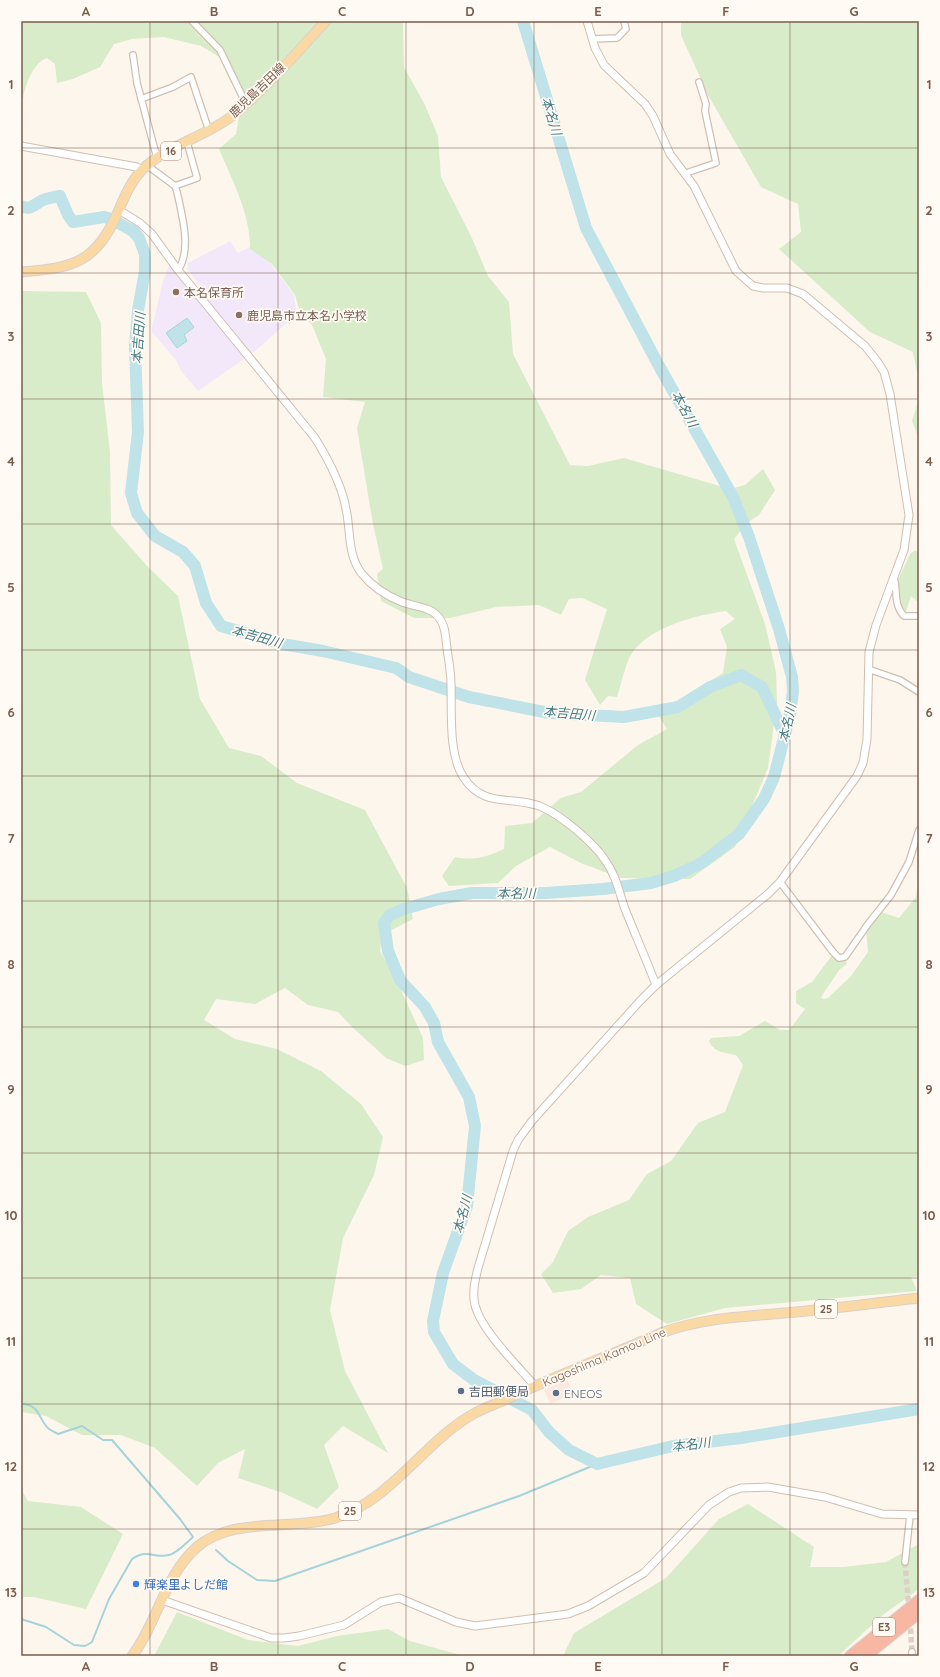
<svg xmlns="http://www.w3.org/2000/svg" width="940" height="1677" font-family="Quicksand,'Noto Sans JP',sans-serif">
	<rect width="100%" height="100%" fill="#fdf6ec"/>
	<path fill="#fde8e0" d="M567,1379l3,8 -4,2 3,6 -19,9 -6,-14z"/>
	<path fill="#f3e8fa" d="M230,241l8,12 18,-9 38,51 2,14 -7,12 -35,31 -56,39 -17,-20 -5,-11 -24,-28v-5l11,-46 7,-17 31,40 8,-7 -22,-28 1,-6z"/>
	<path fill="#d8ecc9" d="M21,21h382l1,46 21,38 13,31 3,41 30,59 17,40 21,26 4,52 57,111 18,1 36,-8 106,31 15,-4 18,-16 12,21 -16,25 -12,8 -13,16 31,85 11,48 1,31 -9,65 -33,79 -45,32 -70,-1 -39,-15 -31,-16 -34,19 -18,17 -49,3 -7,-10 13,-19c19,4 32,0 49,-8l1,-23 27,-3 29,-25 20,-6 57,-47 29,-16 -14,-22 26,-6 44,-28 4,-26 -7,-18 15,-10 -9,-8c-30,4 -76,16 -94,42 -6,8 -11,33 -15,44l-9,-1 -8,9 -15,-25 22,-71 -25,-11 -13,1 -8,16 -22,-10 -43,2 -46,11h-36l-33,-17 -4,-27 6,-5 -10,-45 -16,-96 8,-26 -42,-5 3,-38 -14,-34 -12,-13 -5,-17 -23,-31 -22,-15c1,-34 -18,-69 -31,-100l17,-15 6,-36 -19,-39 -22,-13 -37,-9 -32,2 -18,5 -14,23 -27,12 -16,4 -2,-19 -8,-6c-14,5 -22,27 -24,41h-2z
		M681,21h238v361l-6,-30 -43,-20 -91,-83 22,-17 -3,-28 -37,-17 -53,-92 -27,-60z
		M21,291l65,1 15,31 1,60 8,69 1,73 37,42 30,29 22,103 29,49 32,8 36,27 68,27 42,78 6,31 -31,16 -2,16 14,24 29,63 1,22 -19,6 -19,-8 -36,-33 -12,-13 -30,-7 -23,-17 -30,16 -39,-5 -12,21 31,19 42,10 44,22 40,33 22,33 -9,38 -31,63 -13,72 15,61 43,82 -45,-27 -19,19 15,42 -22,22 -34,-16 -45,-15 7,-29 -27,14 -21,23 -42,-38 -34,-13h-39l-36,-19 -25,-4z
		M919,399v40l-7,-18z
		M914,551h5v52l-8,-7 -5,16 -3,1 -6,-11 2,-13 -1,-9 12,-26z
		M919,875v401l-8,1 6,14 -192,17 -58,16 -31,-20 -6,-26 -29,-3 -20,14 -28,4 -12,-19 12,-12 15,-31 20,-14 41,-17 18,-26 24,-13 27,-38 27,-11 18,-47 -7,-10c-11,-2 -23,-3 -27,-14l2,-3 28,-2 26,-15 15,9h9l16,-21 -9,-6v-12l16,-9 21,-28 5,5 7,1 2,4 -7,5 -19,28 2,2 5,-1 23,-22 17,-24 -2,-22 15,-18 18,6 17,-21z
		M21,1489l7,12 53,6 42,27 -37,75 -52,-12h-13z
		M748,1504l66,43 -4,20h33l43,-5 33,-18v45l-35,25 -46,42h-275l11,-23 92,-55 53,-59z
		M177,1612l71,28 50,6 39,-10 51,-7 22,12 54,15h-310z"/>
	<path fill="#bfe3e8" stroke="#a5d3da" d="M187,318l7,9 -10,8 3,6 -10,7 -11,-15z"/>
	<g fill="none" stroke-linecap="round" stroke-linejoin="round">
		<path stroke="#a5d3da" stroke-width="2" d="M21,1404c20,0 17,16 28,25 3,2 7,4 9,5l24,-8 21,14h9l68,79 13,18c-7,6 -16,16 -24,18 -15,4 -20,-7 -37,4l-23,40 -17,43 -7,4 -11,-1 -28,-18 -25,-8
			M216,1550l12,11 29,19 18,1 244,-85 78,-32"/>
		<path stroke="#bfe3e8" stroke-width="12" d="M523,21l63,207 73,138 74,131 16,40 30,92 13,48 1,14 -3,24 -16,62 -10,22 -25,35 -36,28 -14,7 -15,7 -23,7 -48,6 -57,4h-74l-33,6 -35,10 -14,6 -6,8 4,28 12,29 25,27 9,16 4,19 31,55 6,29 -8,80 -24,67 -10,48 1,11 19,32 21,16 58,30 17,22 20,18 28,14 76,-18 68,-8 178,-29
			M21,206c9,5 14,-2 22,-6 5,-2 11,-3 17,-4l8,19 5,7 31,-5 7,2 22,12 6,7 6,16v17l-7,39 -3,37 3,85 -7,61 6,20 18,23 28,16 12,14 11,37 15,23 61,18 41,7 73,17 13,9 60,20 80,16 75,4 54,-10 32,-20 31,-12 21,12 22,46"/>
		<path stroke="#dcd0c4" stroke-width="5.5" stroke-dasharray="5.5 3" stroke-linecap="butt" d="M905,1562l4,48
			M910,1620l2,32"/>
		<defs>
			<path id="minor" d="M192,21l28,29 26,54
				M592,39l25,-1 9,-9 -2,-8
				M133,55l4,28 20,75
				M141,99l32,-12 18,-10 18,54
				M148,166l27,20 2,6c5,23 15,58 1,78
				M686,173l30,-10 -11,-52 1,-7 -7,-22
				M175,186l22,-8 -10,-36
				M894,578c4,14 -1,26 10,38h15
				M868,669l32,11 19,12
				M780,882l53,70 6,6 6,-1 23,-33 23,-29 18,-33 10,-32
				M905,1562l5,-47
				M912,1652v4"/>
			<path id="tertiary" d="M21,146l116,21 5,3
				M119,210l21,13 12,11 26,36 137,168c13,21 27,47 31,71 5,22 1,46 16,65 10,12 25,22 40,28 16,6 34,4 41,23 3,7 3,16 4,24 2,12 4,24 4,35 1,27 -3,71 13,94 21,32 51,16 80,30 19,9 49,34 61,52 11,15 14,32 20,49 10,25 21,50 31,76
				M535,1386c-18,-21 -54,-56 -60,-81 -3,-12 0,-25 3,-37l35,-117 5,-11 14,-19 108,-120 16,-16 112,-91 12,-12 77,-106 6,-13 4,-24 2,-87 7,-27 28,-75 5,-35 -19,-121 -6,-22 -7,-11 -12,-15 -62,-52 -16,-6h-24l-10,-2 -17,-15 -42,-85 -24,-32 -17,-38 -8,-12 -41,-39 -9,-17 -8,-27
				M162,1600l109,38h13l15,-2 45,-11 37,-23 18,-4 57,24 19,4 93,-12 20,-8 56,-33 65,-68 20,-13 12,-4 27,-1 57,10 57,17 37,1"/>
			<path id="primary" d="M21,272c52,-4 75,-9 97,-60 6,-14 13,-31 24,-42 25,-25 63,-33 90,-54 35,-28 64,-63 94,-95
				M132,1656c26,-34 32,-80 65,-109 36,-31 93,-16 138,-29 57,-18 89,-77 140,-105 11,-6 24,-10 36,-16 49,-23 100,-42 150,-64 40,-15 81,-16 124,-20 45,-4 89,-10 134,-15"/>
			<path id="motorway" d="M850,1656l69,-56
				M866,1656l53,-43"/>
		</defs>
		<use href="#minor" stroke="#d1beb0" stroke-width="8"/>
		<use href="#tertiary" stroke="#d1beb0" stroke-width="9"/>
		<use href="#primary" stroke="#dad1cd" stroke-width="11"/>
		<use href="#motorway" stroke="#dad1cd" stroke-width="12"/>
		<use href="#minor" stroke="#fff" stroke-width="5.5"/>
		<use href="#tertiary" stroke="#fff" stroke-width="7"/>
		<use href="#primary" stroke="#fbd9a5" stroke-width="9"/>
		<use href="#motorway" stroke="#f7b7a3" stroke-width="10"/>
	</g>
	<path fill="none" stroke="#7a5c4d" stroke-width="1" stroke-opacity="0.55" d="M150,21v1635M278,21v1635M406,21v1635M534,21v1635M662,21v1635M790,21v1635M21,148h898M21,273h898M21,399h898M21,524h898M21,650h898M21,776h898M21,901h898M21,1027h898M21,1153h898M21,1278h898M21,1404h898M21,1529h898"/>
	<g fill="#8d6e63" stroke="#fffaf3" stroke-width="1.5">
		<circle cx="176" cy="292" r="4"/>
		<circle cx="239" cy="315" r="4"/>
	</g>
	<g fill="#5c6f8a" stroke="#fffaf3" stroke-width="1.5">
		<circle cx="461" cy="1391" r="4"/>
		<circle cx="556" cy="1393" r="4"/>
	</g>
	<circle fill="#3f7fe0" stroke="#fffaf3" stroke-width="1.5" cx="136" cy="1584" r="4"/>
	<g text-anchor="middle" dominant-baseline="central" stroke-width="3.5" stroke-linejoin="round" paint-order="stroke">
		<g fill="#fffaf3" stroke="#a28b7f" stroke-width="1">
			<rect x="161" y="142" width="20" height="18" rx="3"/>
			<rect x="815" y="1300" width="22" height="18" rx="3"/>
			<rect x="339" y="1502" width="22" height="18" rx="3"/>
			<rect x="873" y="1618" width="22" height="18" rx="3"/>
		</g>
		<g font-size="11" font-weight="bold" fill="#7a5c4d">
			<text x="171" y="151">16</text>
			<text x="826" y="1309">25</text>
			<text x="350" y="1511">25</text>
			<text x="884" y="1627">E3</text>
		</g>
		<g font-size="12" fill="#7a5c4d" stroke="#fffaf3">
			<text transform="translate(257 90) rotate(-44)">鹿児島吉田線</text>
			<text transform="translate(604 1357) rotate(-23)">Kagoshima Kamou Line</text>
		</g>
		<g font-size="12" fill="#785e54" stroke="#fffaf3" text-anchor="start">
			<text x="184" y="292">本名保育所</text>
			<text x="247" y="315">鹿児島市立本名小学校</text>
		</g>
		<g font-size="12" fill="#4e5e75" stroke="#fffaf3" text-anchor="start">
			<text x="469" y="1391">吉田郵便局</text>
			<text x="564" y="1393">ENEOS</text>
		</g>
		<g font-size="12" fill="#366cbe" stroke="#fffaf3" text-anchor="start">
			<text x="144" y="1584">輝楽里よしだ館</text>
		</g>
		<g font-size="13" font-style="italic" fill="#437c86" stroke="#fffaf3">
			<text transform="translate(552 116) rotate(73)">本名川</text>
			<text transform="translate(138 338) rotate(-86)">本吉田川</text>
			<text transform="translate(685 409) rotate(61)">本名川</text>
			<text transform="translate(257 636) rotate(16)">本吉田川</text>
			<text transform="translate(569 713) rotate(5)">本吉田川</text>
			<text transform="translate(787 723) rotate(-78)">本名川</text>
			<text x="516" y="893">本名川</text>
			<text transform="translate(462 1214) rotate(-75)">本名川</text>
			<text transform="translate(691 1444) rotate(-7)">本名川</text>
		</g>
	</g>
	<rect width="940" height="1677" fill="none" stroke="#fffaf3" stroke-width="44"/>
	<rect x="22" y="22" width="896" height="1633" fill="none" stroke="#7a5c4d" stroke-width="1.5"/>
	<g font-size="13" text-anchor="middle" font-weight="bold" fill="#7a5c4d">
		<text x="86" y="16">A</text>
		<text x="214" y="16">B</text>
		<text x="342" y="16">C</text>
		<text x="470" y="16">D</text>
		<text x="598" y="16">E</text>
		<text x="726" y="16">F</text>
		<text x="854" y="16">G</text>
		<text x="11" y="89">1</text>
		<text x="929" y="89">1</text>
		<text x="11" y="215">2</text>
		<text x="929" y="215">2</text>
		<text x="11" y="341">3</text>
		<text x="929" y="341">3</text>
		<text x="11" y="466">4</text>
		<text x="929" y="466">4</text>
		<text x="11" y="592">5</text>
		<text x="929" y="592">5</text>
		<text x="11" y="717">6</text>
		<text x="929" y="717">6</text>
		<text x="11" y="843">7</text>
		<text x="929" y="843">7</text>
		<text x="11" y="969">8</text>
		<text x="929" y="969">8</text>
		<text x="11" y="1094">9</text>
		<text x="929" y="1094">9</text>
		<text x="11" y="1220">10</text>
		<text x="929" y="1220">10</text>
		<text x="11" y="1346">11</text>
		<text x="929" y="1346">11</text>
		<text x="11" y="1471">12</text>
		<text x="929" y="1471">12</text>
		<text x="11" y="1597">13</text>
		<text x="929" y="1597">13</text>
		<text x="86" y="1671">A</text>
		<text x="214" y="1671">B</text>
		<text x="342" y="1671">C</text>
		<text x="470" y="1671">D</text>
		<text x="598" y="1671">E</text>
		<text x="726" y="1671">F</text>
		<text x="854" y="1671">G</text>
	</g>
</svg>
